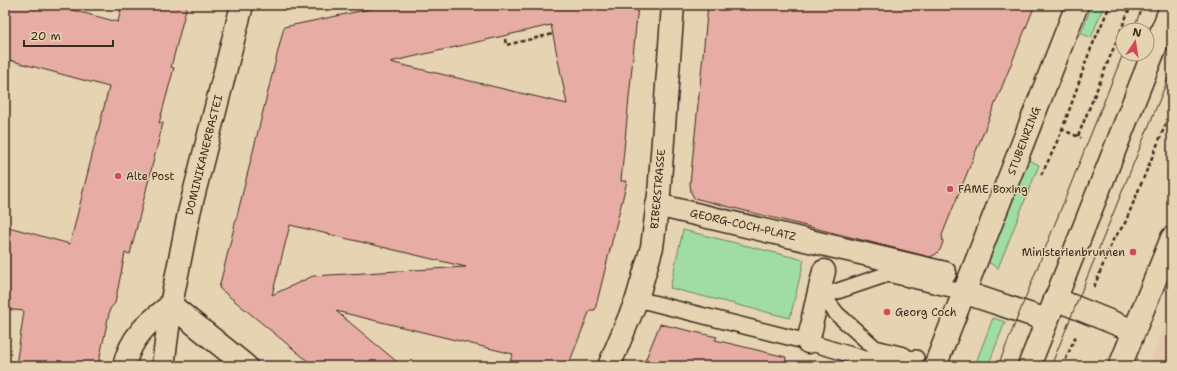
<svg xmlns="http://www.w3.org/2000/svg" width="1177" height="371" font-family="'Shantell Sans',sans-serif">
	<rect width="100%" height="100%" fill="#e5d3b1"/>
	<filter id="ink" filterUnits="userSpaceOnUse"><feTurbulence type="fractalNoise" baseFrequency=".025" numOctaves="2"/><feDisplacementMap in="SourceGraphic" scale="8" xChannelSelector="R" yChannelSelector="G"/><feConvolveMatrix kernelMatrix="1 2 1 2 8 2 1 2 1" color-interpolation-filters="sRGB"/></filter>
	<g filter="url(#ink)">
		<path fill="#e6c8ad" d="M1172,310v56h-23z"/>
		<path fill="#9fdda4" stroke="#6d8461" d="M1092,5h12l-13,33 -10,-5z
			M1028,160l11,5 -41,103 -10,-6z
			M683,230l121,30 -14,58 -120,-30z
			M993,318l12,4 -17,44 -13,-1z"/>
		<path fill="#e7ada5" stroke="#3b2a1e" fill-rule="evenodd" d="M5,5h48l65,17 4,-17h65l-16,62 3,1 -15,55h4l-33,131 -5,-1 -10,50 -5,6 -12,57h-82l8,-55 -19,-2v-83l65,18 39,-157 -104,-28z
			M389,5h249l-17,176h6l-32,129h-5l-22,56h-60l5,-12 -177,-43 66,55h-88l-95,-78 65,-261zM551,25l16,79 -177,-42zM290,225l176,42 -153,9 -41,19z
			M708,5h327l-93,230 1,7 -3,8 -4,4 -6,3 -236,-59 -3,-6 -1,-8z
			M660,324l57,13 -2,3 71,17 -1,9h-142z"/>
		<g fill="none" stroke-linecap="round" stroke-linejoin="round">
			<defs>
				<path id="lane" d="M637,299l171,43 67,20 41,-4
					M904,355l-29,-7 -38,-34 -14,-18 65,-22 75,18"/>
				<path id="street" d="M657,205l288,68
					M963,292l84,28
					M1055,299l79,32
					M171,305l75,61
					M813,317l11,-46
					M808,342l4,-17
					M124,366c7,-30 24,-43 47,-61
					M163,366l8,-61 18,-92 53,-208
					M609,366l28,-67 15,-52 7,-53 14,-189
					M935,366l142,-361
					M1120,366l52,-128"/>
				<path id="secondary" d="M1029,366l143,-361"/>
			</defs>
			<use href="#lane" stroke="#3b2a1e" stroke-width="18"/>
			<use href="#street" stroke="#3b2a1e" stroke-width="25"/>
			<use href="#secondary" stroke="#3b2a1e" stroke-width="25"/>
			<path stroke="#3b2a1e" stroke-width="2.5" stroke-dasharray="4 3" stroke-linecap="butt" d="M505,39l1,6 47,-11
				M1061,129l20,9
				M1078,136l53,-131
				M1041,175c18,-33 30,-69 42,-105 7,-22 18,-43 27,-65
				M1094,287l19,-47 12,-17 47,-114
				M1063,366l13,-31"/>
			<use href="#lane" stroke="#e5d3b1" stroke-width="15"/>
			<use href="#street" stroke="#e5d3b1" stroke-width="22"/>
			<use href="#secondary" stroke="#e5d3b1" stroke-width="22"/>
			<path stroke="#3b2a1e" stroke-width="1" d="M1133,30l10,-25
				M998,366l125,-312
				M1051,366l121,-297"/>
		</g>
	</g>
	<g fill="#d1495b" stroke="#e5d3b1" stroke-width="1.5">
		<circle cx="118" cy="176" r="4"/>
		<circle cx="950" cy="189" r="4"/>
		<circle cx="1133" cy="252" r="4"/>
		<circle cx="887" cy="312" r="4"/>
	</g>
	<g text-anchor="middle" dominant-baseline="central" stroke-width="3" stroke-linejoin="round" paint-order="stroke">
		<g font-size="11" fill="#3b2a1e" stroke="#e5d3b1">
			<text transform="translate(1024 141) rotate(-69)">STUBENRING</text>
			<text transform="translate(204 155) rotate(-76)">DOMINIKANERBASTEI</text>
			<text transform="translate(658 189) rotate(-85)">BIBERSTRASSE</text>
			<text transform="translate(743 225) rotate(13)">GEORG-COCH-PLATZ</text>
		</g>
		<g font-size="11" fill="#3b2a1e" stroke="#e5d3b1" text-anchor="start">
			<text x="126" y="176">Alte Post</text>
			<text x="958" y="189">FAME Boxing</text>
			<text x="1125" y="252" text-anchor="end">Ministerienbrunnen</text>
			<text x="895" y="312">Georg Coch</text>
		</g>
	</g>
	<rect width="1177" height="371" fill="none" stroke="#e5d3b1" stroke-width="20"/>
	<rect x="10" y="10" width="1157" height="351" fill="none" stroke="#3b2a1e" stroke-width="1.5" filter="url(#ink)"/>
	<g transform="translate(1135 42) rotate(12)"><circle r="19" fill="#e5d3b1" stroke="#a18f76"/>
	<path d="M0-3L7 15L0 10L-7 15Z" fill="#d1495b"/>
	<text y="-6" font-size="11" font-weight="bold" text-anchor="middle" fill="#3b2a1e">N</text>
	</g>
	<path d="M24 40v6h89v-6" fill="none" stroke="#3b2a1e" stroke-width="2"/>
	<text x="30" y="40" font-size="12" fill="#3b2a1e" stroke="#e5d3b1" stroke-width="3" paint-order="stroke">20 m</text>
</svg>
